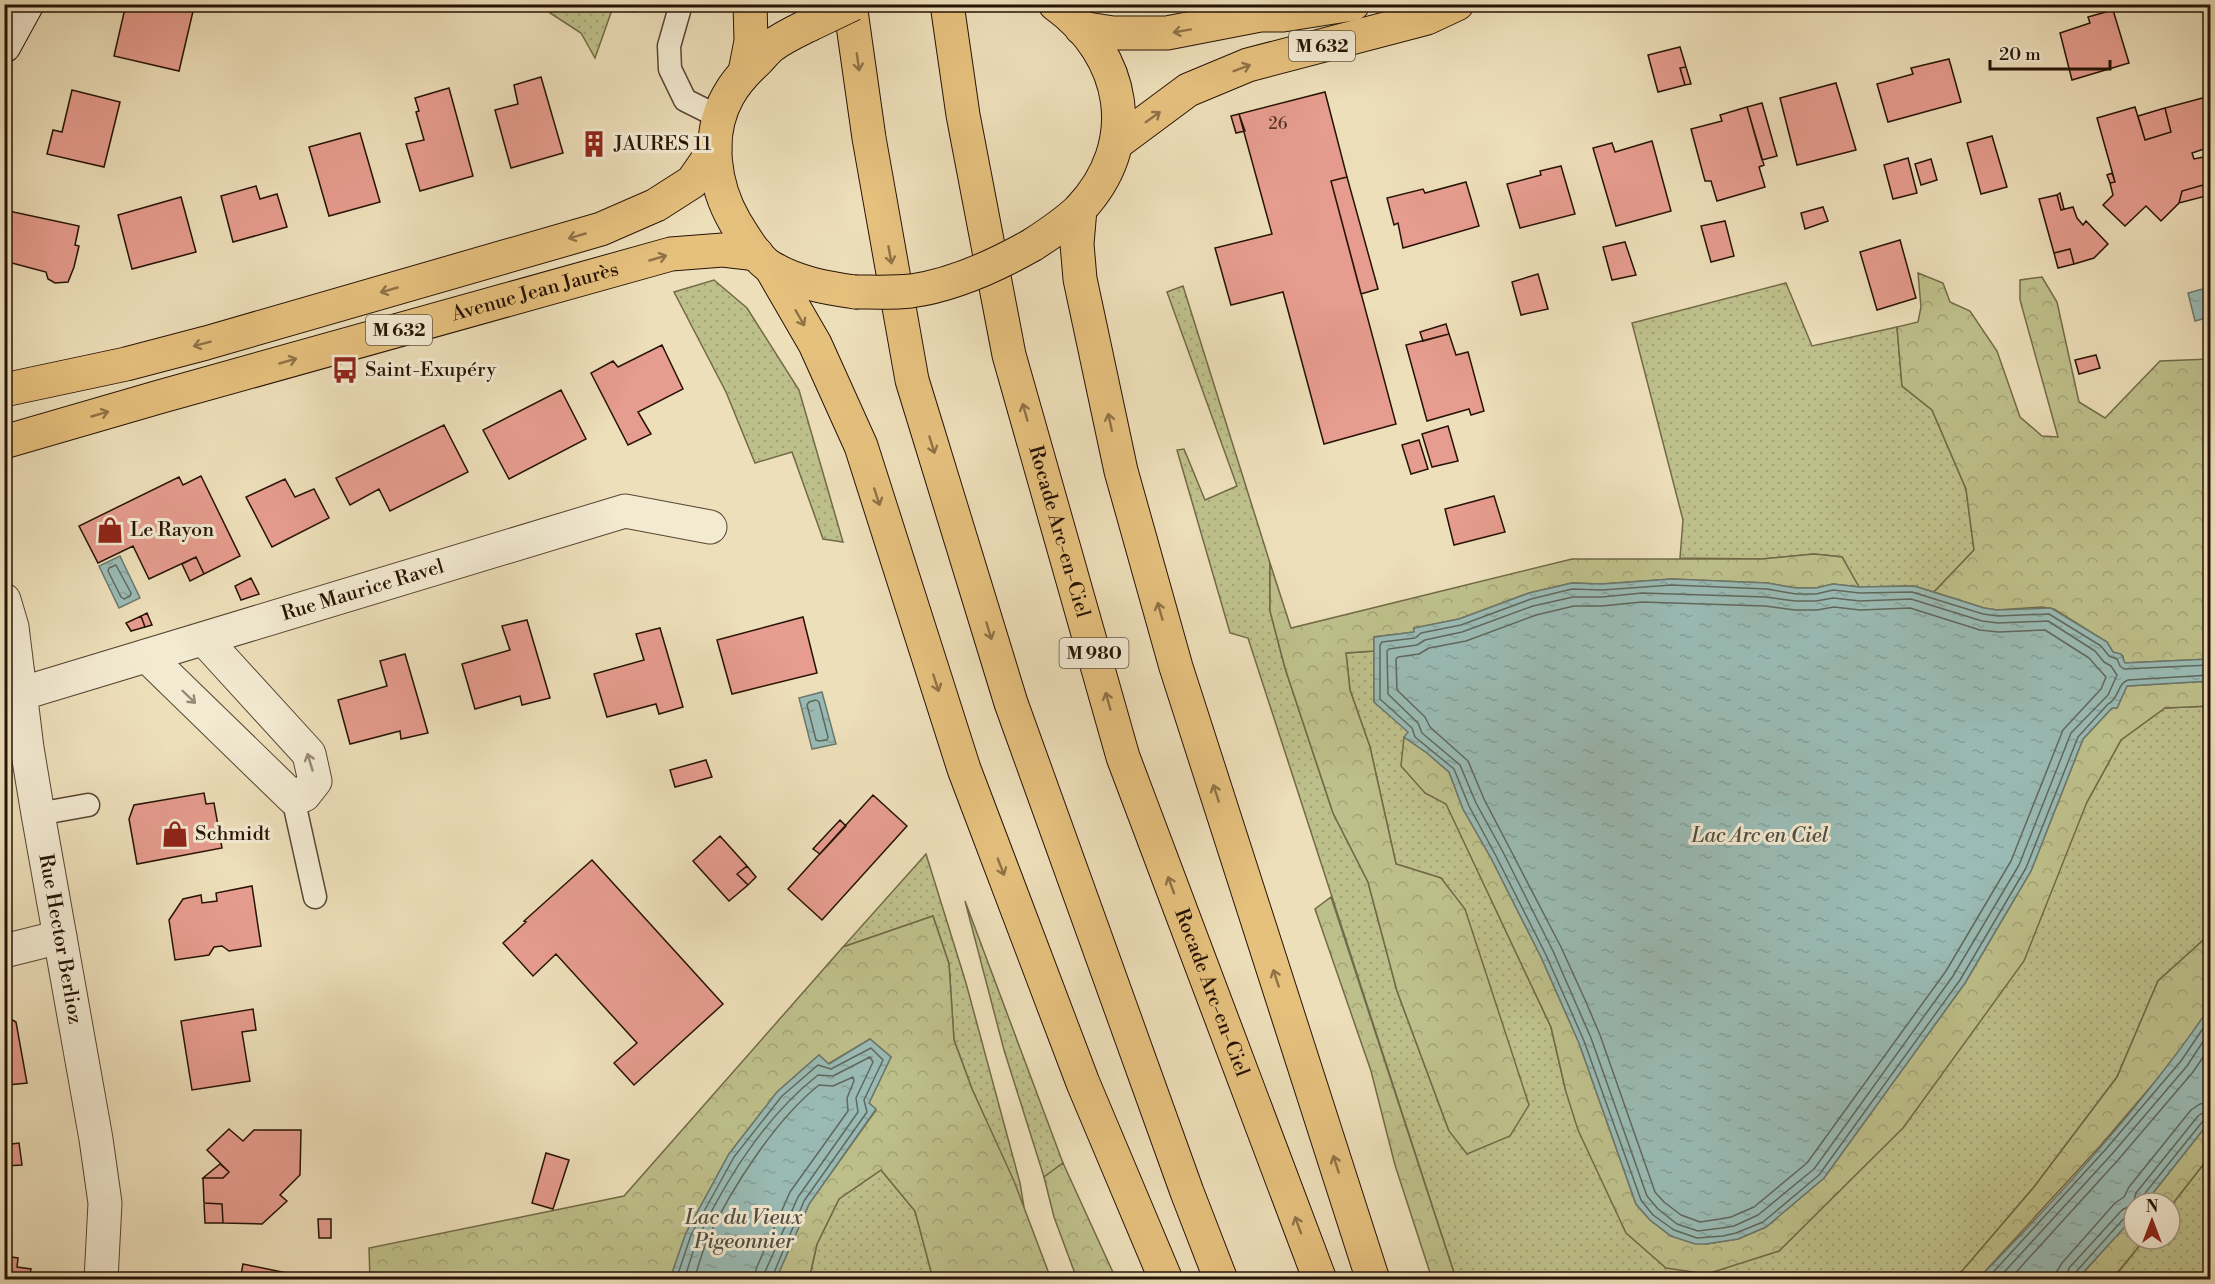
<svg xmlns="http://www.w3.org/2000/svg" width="2215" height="1284" font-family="'Libre Bodoni',serif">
	<defs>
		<pattern id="grass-dots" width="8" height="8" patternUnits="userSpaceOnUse" patternTransform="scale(1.5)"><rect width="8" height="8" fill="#bec08b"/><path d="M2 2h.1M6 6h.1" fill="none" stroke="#a3a476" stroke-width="1.8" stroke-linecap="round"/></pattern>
		<pattern id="forest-crowns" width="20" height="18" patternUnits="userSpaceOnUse" patternTransform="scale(1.5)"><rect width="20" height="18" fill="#bec08b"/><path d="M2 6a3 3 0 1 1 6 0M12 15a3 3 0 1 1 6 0" fill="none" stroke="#a3a476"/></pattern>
		<pattern id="water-ripples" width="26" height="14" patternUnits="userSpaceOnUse" patternTransform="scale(1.5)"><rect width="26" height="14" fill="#9abcb6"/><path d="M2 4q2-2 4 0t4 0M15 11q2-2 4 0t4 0" fill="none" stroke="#85a19b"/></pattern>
	</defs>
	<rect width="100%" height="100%" fill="#eddfba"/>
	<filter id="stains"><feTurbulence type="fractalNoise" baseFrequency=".00333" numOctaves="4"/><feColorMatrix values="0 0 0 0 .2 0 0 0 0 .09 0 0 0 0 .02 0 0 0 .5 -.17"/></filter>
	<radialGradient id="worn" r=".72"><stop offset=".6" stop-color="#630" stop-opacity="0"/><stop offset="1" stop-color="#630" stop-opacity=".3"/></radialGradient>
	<path fill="url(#grass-dots)" stroke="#726a48" stroke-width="1.5" d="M555,5v-1l87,1 -1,4 -8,3 -20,-5 -18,51 -14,-25 -31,-20z
		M714,280l33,28 52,82 44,152 -20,-3 -31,-87 -37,11 -29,-71 -52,-100z
		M1786,283l26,63 85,-19 5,59 30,24 34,79 8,61 -40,42 -20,-6 -55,1 -17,-30 -28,-3 -52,5 -82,-1 3,-38 -51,-197z
		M1183,286l87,277v48l15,57 48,145 35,69 29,109 52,140 -8,-253 -45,-14 -26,-117 -20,-57 -4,-37 28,-2v51l35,30 16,61 21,10 105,224 15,65 213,159 308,-449 34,-62 44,-32 45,-2v228l-52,47 -41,96 -83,110 -71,83 -11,9h-496l-208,-641 -18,-5 -53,-183 7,-1 21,51 32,-14 -70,-194z
		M926,854l40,129 54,200 4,24 -52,-118 -18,-49 -5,-76 -16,-48 -90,31z
		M965,901l98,262 -19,14 -40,-127z
		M2210,1156v123l-98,1 33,-41h25v-32z
		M881,1170l34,41 18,68 -124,1 8,-36 22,-45z"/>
	<path fill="url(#forest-crowns)" stroke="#726a48" stroke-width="1.5" d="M1918,273l25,10 7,19 20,9 27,40 23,66 22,19 16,1 -38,-137v-20l22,-3 15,25 22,100 26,16 55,-57 50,-2v300l-86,4 -1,-7 -10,-4 -6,-10 -53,-33 -12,-2 -45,3 -13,-2 -50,-16 40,-42 -8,-61 -34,-79 -30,-24 -5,-59 21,-5 3,-15z
		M1814,554l28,3 17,30 -26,-3 -17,4h-20l-29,-5 -95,-4 -71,5 -29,-1 -43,10 -70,26 -45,9 1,4 -41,5v14l-28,2 4,37 20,57 26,117 45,14 24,31 64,196 -19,31 -43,18 -18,-23 -52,-140 -29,-109 -35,-69 -48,-145 -15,-57v-48l21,65 281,-69h190z
		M2210,681v25l-45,2 -44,32 -34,62 -63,159 -121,167 -124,123 -72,23 -41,-6 -40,-35 -48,-103 -12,-38 -15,-65 -105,-223 -21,-11 -24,-27 3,-29 23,16 22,19 14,37 28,49 50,99 38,86 57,161 14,16 21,16 35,8 32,-5 28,-12 58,-49 141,-195 66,-112 52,-132 29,-31h5l10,-22z
		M1331,897l125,382h-24l-37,-114 -24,-94 -56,-162z
		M933,916l16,48 5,76 18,49 42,92 37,98h-118l-18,-68 -34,-41 -42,29 -22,45 -8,35h-33l33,-75 67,-94 -7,-7 22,-46 -21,-18 -42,25 -9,-9 -42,37 -48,62 -43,79 -16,46h-300l-1,-31 255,-52 219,-249z
		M2210,934v73l-34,50 -75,88 -123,134 -26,1 11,-10 71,-83 83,-110 41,-96z
		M2210,1121v35l-40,51v-4h-25z
		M1063,1163l53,116h-39l-23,-62 -10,-40z
		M2134,1216v23h11l-33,40 -35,1z"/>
	<path fill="url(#water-ripples)" stroke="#6c786f" stroke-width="1.5" d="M2210,287v30l-15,4 -7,-28z
		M120,556l20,42 -21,10 -20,-42z
		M1672,579l95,4 29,5h20l17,-4 26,3 55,-1 70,22 13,2 54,-2 56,34 6,10 8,2 4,9 85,-4v22l-83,5 -10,22h-5l-29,31 -52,132 -66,112 -141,195 -58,49 -28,12 -32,5h-11l-24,-8 -21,-16 -14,-16 -57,-161 -38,-86 -50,-99 -28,-49 -14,-37 -22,-19 -23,-16 4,-5 -34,-30v-65l40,-5v-4l45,-9 70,-26 43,-10 30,1z
		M822,692l14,52 -24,5 -13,-51z
		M2210,1007v114l-65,82h-11v14l-57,62h-99c83,-85 165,-174 232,-272z
		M870,1039l21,18 -22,46 7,6 -67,95 -33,75h-106l16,-46 43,-79 48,-62 42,-37 10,9z"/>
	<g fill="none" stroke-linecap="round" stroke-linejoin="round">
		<path stroke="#60685e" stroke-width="1.5" d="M116,565l15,28 -1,3 -6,3 -3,-2 -13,-26 1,-3z
			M1642,593l124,4 29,4h21l17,-3 27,3 51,-2 71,22 16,2 50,-2 47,30 9,11 7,4 6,9 -9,20 -37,38 -52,132 -66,111 -139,193 -56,46 -24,11 -12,2 -24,3 -21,-7 -19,-15 -11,-13 -56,-158 -14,-32 -24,-55 -50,-99 -27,-49 -16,-38 -38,-32 -4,-10 -30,-29 -1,-43 2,-2 28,-4 8,-5 37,-8 71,-26 40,-9h29z
			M1642,602l123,4 30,4h22l17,-3 26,3 50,-2 70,22 18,2 47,-2 44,28 17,19 -5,12 -38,41 -52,131 -65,110 -139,192 -53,44 -23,10 -11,2 -20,3 -19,-7 -17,-13 -9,-10 -55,-157 -14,-33 -25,-55 -77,-148 -16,-38 -38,-34 -5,-10 -28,-27 -1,-31 2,-2 21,-3 10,-6 37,-7 70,-26 38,-9h28z
			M2210,665l-86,4 -4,-3 -3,-7 -8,-3 -8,-10 -52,-32 -51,2 -15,-2 -71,-22 -52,1 -27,-3 -17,4h-20l-29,-5 -95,-4 -70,5 -30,-1 -41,10 -70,26 -40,8 -6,5 -33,4 -2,3v54l32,29 3,9 39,32 15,37 27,50 50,99 24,54 14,32 57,159 12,15 21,15 23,8 26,-2 13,-3 27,-11 56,-47 141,-195 66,-112 52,-131 30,-33c11,-5 9,-20 20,-24l82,-5
			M816,700l3,2 9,35 -1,3 -8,1 -3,-1 -9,-35 2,-3z
			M2141,1203l1,-6 61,-76 7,-2
			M676,1280l15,-45 43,-78 48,-61 36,-31 13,4 40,-21 12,12 -19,40 3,12 -63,89 -33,79
			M684,1280c5,-15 9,-30 15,-44 28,-58 68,-121 119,-161l15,1 37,-19 3,5 -17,36 2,14 -60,85 -33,75 -1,8
			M694,1280c4,-13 8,-27 13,-40 24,-51 68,-120 112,-155l14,1 20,-9 1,4 -7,17 1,13 -58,81 -34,77 -1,11
			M1986,1280l120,-131 75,-88 29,-43
			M1997,1280l115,-126 75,-88 23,-35
			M2009,1280l109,-120 75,-88 17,-25
			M2057,1280v-9l5,-8 53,-60 9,-6 5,-10 62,-77 9,-6 10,-2
			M2066,1280l3,-12 53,-58 11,-6 3,-11 62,-77 6,-4 6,-1
			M2073,1280l2,-7 52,-58 7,-2"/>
	</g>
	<path fill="#e69c8e" stroke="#261305" stroke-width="1.5" d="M126,4h56l12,3 -15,64 -65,-15z
		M2113,10l16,53 -57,17 -12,-47 30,-10 -2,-6z
		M1680,47l6,20 -6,1 5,17 -27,7 -10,-37z
		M1949,59l12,43 -73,20 -11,-38 36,-10 -2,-6z
		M1686,67l5,17 -6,1 -5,-17z
		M541,77l22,76 -52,15 -16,-58 23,-6 -4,-19z
		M1836,83l20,67 -59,15 -17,-67z
		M449,88l24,88 -53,15 -14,-47 18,-4 -8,-28 3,-1 -4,-13z
		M72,90l48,12 -16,65 -57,-13 6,-24 9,2z
		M1325,92l22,85 -16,4 65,243 -72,20 -41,-152 -52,13 -16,-57 57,-14 -33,-120z
		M2210,96v51l-18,6 2,6 10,-2 6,26 -28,8 -3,12 -18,18 -15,-15 -21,20 -22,-21 10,-10 -3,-12 5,-1 -18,-64 38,-11 10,33 26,-8 -6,-24z
		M1762,103l15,53 -15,4 -15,-53z
		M1747,107l17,58 -5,2 6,20 -48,14 -6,-20h-6l-14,-52 31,-8 -2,-6z
		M2165,108l6,24 -26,8 -7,-24z
		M1239,114l6,17 -9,2 -5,-17z
		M360,133l20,69 -51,14 -20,-69z
		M601,136l3,11 -17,5 -3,-11z
		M1992,136l15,51 -26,7 -14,-51z
		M1652,141l19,70 -55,15 -23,-78 19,-5 3,9z
		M1908,158l9,35 -24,6 -9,-34z
		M1931,159l6,21 -16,5 -6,-21z
		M1561,166l14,48 -55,14 -13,-44 34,-9 -1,-4z
		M2112,173l3,9 -5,1 -3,-8z
		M1347,177l31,112 -17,5 -30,-113z
		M1466,182l13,44 -76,22 -5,-25 -4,2 -7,-27 36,-9 2,4z
		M2210,183v12l-31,8 3,-12z
		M256,186l4,13 17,-5 10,33 -54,15 -12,-46z
		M2060,193l4,16 -3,1 -4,-15z
		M2057,195l4,15 12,-3 4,11 6,7 3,-4 22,23 -14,14 -20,6 -4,-15 -16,4 -15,-54z
		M181,197l15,55 -64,17 -14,-54z
		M1823,207l5,14 -23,8 -4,-16z
		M4,210l75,16 -4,19 4,1 -5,21 -6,15 -13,1 -7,-4 -2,-7 -38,-10 -1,4h-3z
		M1725,221l9,35 -23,6 -10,-36z
		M1900,240l16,58 -39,12 -17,-58z
		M1625,242l11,33 -24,5 -9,-33z
		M2070,249l4,15 -16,4 -4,-15z
		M1538,274l10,35 -27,6 -9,-33z
		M1446,324l3,10 -26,7 -3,-9z
		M1449,334l7,21 12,-3 16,59 -13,4 -2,-6 -42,12 -21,-76z
		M662,345l21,44 -45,23 13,22 -23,11 -37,-72 22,-12 5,6z
		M2096,355l4,13 -21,6 -4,-14z
		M561,390l25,49 -77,40 -26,-49z
		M444,425l24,47 -78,39 -11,-22 -29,16 -14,-27z
		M1448,426l10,35 -26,6 -10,-33z
		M1419,440l9,29 -17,5 -9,-29z
		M201,476l39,80 -36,18 -8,-17 -47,22 -16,-33 -35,17 -19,-37 100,-49 4,8z
		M285,479l10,18 19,-8 15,29 -57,29 -26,-50z
		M1494,496l11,36 -51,13 -9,-36z
		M196,557l8,17 -14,7 -8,-17z
		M251,578l8,16 -18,6 -6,-14z
		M147,613l5,12 -7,2 -4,-11z
		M141,616l4,11 -14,4 -5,-8z
		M803,617l14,56 -85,21 -15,-54z
		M527,620l23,78 -28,7 -2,-9 -45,13 -13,-45 48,-14 -8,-24z
		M660,628l23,79 -24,7 -3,-10 -49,13 -13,-43 50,-14 -8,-26z
		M405,654l23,79 -27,6 -1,-8 -50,13 -12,-44 49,-14 -7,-25z
		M706,760l6,17 -37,10 -5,-17z
		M204,793l2,11 8,-1 8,45 -85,16 -8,-45 5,-14z
		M873,795l34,31 -85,94 -34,-31z
		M840,820l6,6 -26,28 -7,-5z
		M720,836l27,30 -10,8 11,11 -19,16 -36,-40z
		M592,860l131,144 -89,81 -20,-22 23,-20 -81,-89 -23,22 -30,-33 23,-21 -2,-1z
		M747,866l9,11 -8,8 -11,-11z
		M252,886l9,60 -32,5 -7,-5 -8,1 -5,8 -34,5 -6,-40 14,-21 18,-4 1,8 15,-2 -1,-8z
		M253,1009l3,21 -14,2 8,49 -58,9 -11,-69z
		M4,1015l12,7 11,61 -19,2 2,18 -6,2z
		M229,1129l14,12 11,-11h47l-1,45 -20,20 7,6 -25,23 -39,-1 -1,-19 -18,-1 -1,-25h20l6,-6 -22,-22z
		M19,1143l3,22 -17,1 4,33 -5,1v-55z
		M546,1153l23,7 -16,49 -21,-6z
		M220,1164l9,8 -6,6h-20z
		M204,1203l18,1 1,19h-18z
		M318,1219h13v19h-12z
		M4,1256l14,2 -1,9 14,2 -2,11h-25z
		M243,1264l49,10 -2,6h-50z"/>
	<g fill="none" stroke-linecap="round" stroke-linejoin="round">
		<defs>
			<path id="lane" d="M681,4l-12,42 1,23 15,31 34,17
				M293,798l22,99
				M38,814l50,-9"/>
			<g id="street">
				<path id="s1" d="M4,600l8,27 15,121 11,66 58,325 9,64 -4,77"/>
				<path d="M147,656l146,142 11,-3 11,-14 -6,-27 -105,-115"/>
				<path id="s2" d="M20,694l605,-183 85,16"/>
				<path d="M4,951l56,-14"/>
			</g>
			<path id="secondary" d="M4,46l23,-42"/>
			<g id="primary">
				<path d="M809,25c-12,6 -25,12 -36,20 -6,4 -11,11 -16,16 -11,10 -22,22 -29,35 -22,39 -14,90 7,126 9,15 22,38 37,46 26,15 54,20 83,24"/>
				<path d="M1081,28l32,5h54l93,-18h23l70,-11"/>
				<path d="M1118,142l70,-52 60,-25 179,-47 30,-14"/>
				<path d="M1032,245c17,-11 34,-22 48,-36 62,-66 46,-154 -25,-205"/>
				<path d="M4,390l122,-26 80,-21 395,-114 55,-24 36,-23 23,-33"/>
				<path id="s3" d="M4,442l155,-45 512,-143 52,-4 34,4"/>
			</g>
			<g id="highway">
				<path d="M850,4l19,134 43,242 99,323 176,489 34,88"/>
				<path id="s4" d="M947,4l16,111 46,240 114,402 197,523"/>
				<path d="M745,72l6,-31 -1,-37"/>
				<path d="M1080,209l-3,35 3,35 41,192 55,196 197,613"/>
				<path d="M771,268l44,76 46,102 103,323 119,314 83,197"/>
			</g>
		</defs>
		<use href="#lane" stroke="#584632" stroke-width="25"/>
		<use href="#street" stroke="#584632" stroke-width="35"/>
		<use href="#secondary" stroke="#261305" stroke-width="35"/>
		<use href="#primary" stroke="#261305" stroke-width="35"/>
		<use href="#highway" stroke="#261305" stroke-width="35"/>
		<use href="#lane" stroke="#f3ead2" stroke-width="22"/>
		<use href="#street" stroke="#f3ead2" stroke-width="33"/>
		<use href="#secondary" stroke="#f3ead2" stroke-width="33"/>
		<use href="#primary" stroke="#e6c07d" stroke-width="33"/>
		<use href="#highway" stroke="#e6c07d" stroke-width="33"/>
		<defs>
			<path id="primary-bridge" d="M809,25l44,-21
				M855,292c18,0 38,1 56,-1 43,-6 84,-25 121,-46"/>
		</defs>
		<use href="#primary-bridge" stroke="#261305" stroke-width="35" stroke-linecap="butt"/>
		<use href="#primary-bridge" stroke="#e6c07d" stroke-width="33"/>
	</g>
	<defs><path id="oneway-shaft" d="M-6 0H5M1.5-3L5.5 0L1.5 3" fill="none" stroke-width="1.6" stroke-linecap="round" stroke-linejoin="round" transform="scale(1.5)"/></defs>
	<g stroke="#907247">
		<use href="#oneway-shaft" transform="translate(1182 31) rotate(170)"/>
		<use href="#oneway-shaft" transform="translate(858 62) rotate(82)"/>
		<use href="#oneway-shaft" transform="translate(1242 68) rotate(-21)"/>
		<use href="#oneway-shaft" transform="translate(1153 117) rotate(-36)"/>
		<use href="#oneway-shaft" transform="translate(577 236) rotate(164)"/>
		<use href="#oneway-shaft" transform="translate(890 255) rotate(80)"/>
		<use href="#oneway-shaft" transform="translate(658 258) rotate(-16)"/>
		<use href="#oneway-shaft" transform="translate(389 290) rotate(164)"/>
		<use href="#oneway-shaft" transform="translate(800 318) rotate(60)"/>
		<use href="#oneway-shaft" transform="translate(202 344) rotate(165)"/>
		<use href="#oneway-shaft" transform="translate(288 361) rotate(-16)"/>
		<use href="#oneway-shaft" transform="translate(1025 412) rotate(-106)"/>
		<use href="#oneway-shaft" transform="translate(100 414) rotate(-16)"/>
		<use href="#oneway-shaft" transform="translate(1110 422) rotate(-102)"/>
		<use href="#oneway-shaft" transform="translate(932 445) rotate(73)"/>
		<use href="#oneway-shaft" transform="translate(877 497) rotate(72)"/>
		<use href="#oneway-shaft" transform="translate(1160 611) rotate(-106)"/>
		<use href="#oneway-shaft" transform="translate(989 631) rotate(73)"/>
		<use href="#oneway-shaft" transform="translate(936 683) rotate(72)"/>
		<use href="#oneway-shaft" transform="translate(1108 701) rotate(-106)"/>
		<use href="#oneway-shaft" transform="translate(1216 793) rotate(-108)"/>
		<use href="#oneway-shaft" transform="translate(1001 867) rotate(69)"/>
		<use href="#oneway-shaft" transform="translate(1171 885) rotate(-110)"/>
		<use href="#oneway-shaft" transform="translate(1276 978) rotate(-108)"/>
		<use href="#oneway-shaft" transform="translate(1336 1164) rotate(-108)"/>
		<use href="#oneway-shaft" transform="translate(1298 1225) rotate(-110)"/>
	</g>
	<g stroke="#978976">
		<use href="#oneway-shaft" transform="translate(189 697) rotate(44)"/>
		<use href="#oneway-shaft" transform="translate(310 762) rotate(-107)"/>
	</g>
	<defs>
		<symbol id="building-bare" viewBox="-9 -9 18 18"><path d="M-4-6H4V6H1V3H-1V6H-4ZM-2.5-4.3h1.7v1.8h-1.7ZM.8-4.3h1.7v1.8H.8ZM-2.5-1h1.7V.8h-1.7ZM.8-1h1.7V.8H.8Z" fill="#8f2418" stroke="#f3ead2" stroke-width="2.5" paint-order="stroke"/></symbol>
		<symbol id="bus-bare" viewBox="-9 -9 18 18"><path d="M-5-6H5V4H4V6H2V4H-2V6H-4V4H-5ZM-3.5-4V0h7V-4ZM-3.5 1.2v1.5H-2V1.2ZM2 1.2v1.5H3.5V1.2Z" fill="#8f2418" stroke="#f3ead2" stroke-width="2.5" paint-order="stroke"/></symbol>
		<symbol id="shop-bare" viewBox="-9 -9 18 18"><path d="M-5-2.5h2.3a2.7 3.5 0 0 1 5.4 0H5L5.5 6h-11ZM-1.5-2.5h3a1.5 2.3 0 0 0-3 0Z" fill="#8f2418" stroke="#f3ead2" stroke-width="2.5" paint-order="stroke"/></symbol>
	</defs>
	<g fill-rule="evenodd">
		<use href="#building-bare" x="575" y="125" width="38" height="38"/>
		<use href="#bus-bare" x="326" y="351" width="38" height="38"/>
		<use href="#shop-bare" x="91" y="511" width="38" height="38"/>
		<use href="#shop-bare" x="156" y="815" width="38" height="38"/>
	</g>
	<g text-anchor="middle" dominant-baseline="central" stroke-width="6" stroke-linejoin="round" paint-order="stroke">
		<g font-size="16" fill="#563527">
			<text x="1278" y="124">26</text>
		</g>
		<g fill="#f3ead2" stroke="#645442" stroke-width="1.5">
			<rect x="1289" y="31" width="66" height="30" rx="4.5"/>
			<rect x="366" y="315" width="66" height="30" rx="4.5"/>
			<rect x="1059.5" y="638" width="69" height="30" rx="4.5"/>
		</g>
		<g font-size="18" font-weight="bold" fill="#261305">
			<text x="1322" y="46">M 632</text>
			<text x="399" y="330">M 632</text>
			<text x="1094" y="653">M 980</text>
		</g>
		<g font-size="20" fill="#261305" stroke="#f3ead2" text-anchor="start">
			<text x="614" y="144">JAURES 11</text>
			<text x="365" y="370">Saint-Exupéry</text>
			<text x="130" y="530">Le Rayon</text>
			<text x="195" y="834">Schmidt</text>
		</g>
		<g font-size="20" fill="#261305" stroke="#f3ead2">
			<text stroke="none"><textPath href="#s3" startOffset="552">Avenue Jean Jaurès</textPath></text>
			<text stroke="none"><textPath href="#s4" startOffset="540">Rocade Arc-en-Ciel</textPath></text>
			<text stroke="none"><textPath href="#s2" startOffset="358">Rue Maurice Ravel</textPath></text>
			<text stroke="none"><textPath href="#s1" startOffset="344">Rue Hector Berlioz</textPath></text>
			<text stroke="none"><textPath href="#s4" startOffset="1026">Rocade Arc-en-Ciel</textPath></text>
		</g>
		<g font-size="21" font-style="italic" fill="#4f4e43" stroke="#f3ead2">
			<text x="1760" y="836">Lac Arc en Ciel</text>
			<text x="744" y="1218">Lac du Vieux<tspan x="744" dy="24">Pigeonnier</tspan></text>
		</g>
	</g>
	<rect width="2215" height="1284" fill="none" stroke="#eddfba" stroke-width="24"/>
	<rect x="6" y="6" width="2203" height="1272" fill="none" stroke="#261305" stroke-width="3"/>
	<rect x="12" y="12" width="2191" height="1260" fill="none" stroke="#261305" stroke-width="1.5"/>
	<g transform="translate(2152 1221)"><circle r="28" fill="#f3ead2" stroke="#a19480" stroke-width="1.5"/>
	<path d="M0-4.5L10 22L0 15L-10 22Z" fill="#8f2418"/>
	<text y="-9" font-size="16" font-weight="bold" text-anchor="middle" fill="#261305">N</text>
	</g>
	<path d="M1990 60v9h120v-9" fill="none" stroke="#261305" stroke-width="3"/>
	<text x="1999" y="60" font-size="18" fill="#261305" stroke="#f3ead2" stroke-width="4.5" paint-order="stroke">20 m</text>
	<rect width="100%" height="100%" filter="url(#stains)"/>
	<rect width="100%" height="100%" fill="url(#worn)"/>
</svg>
